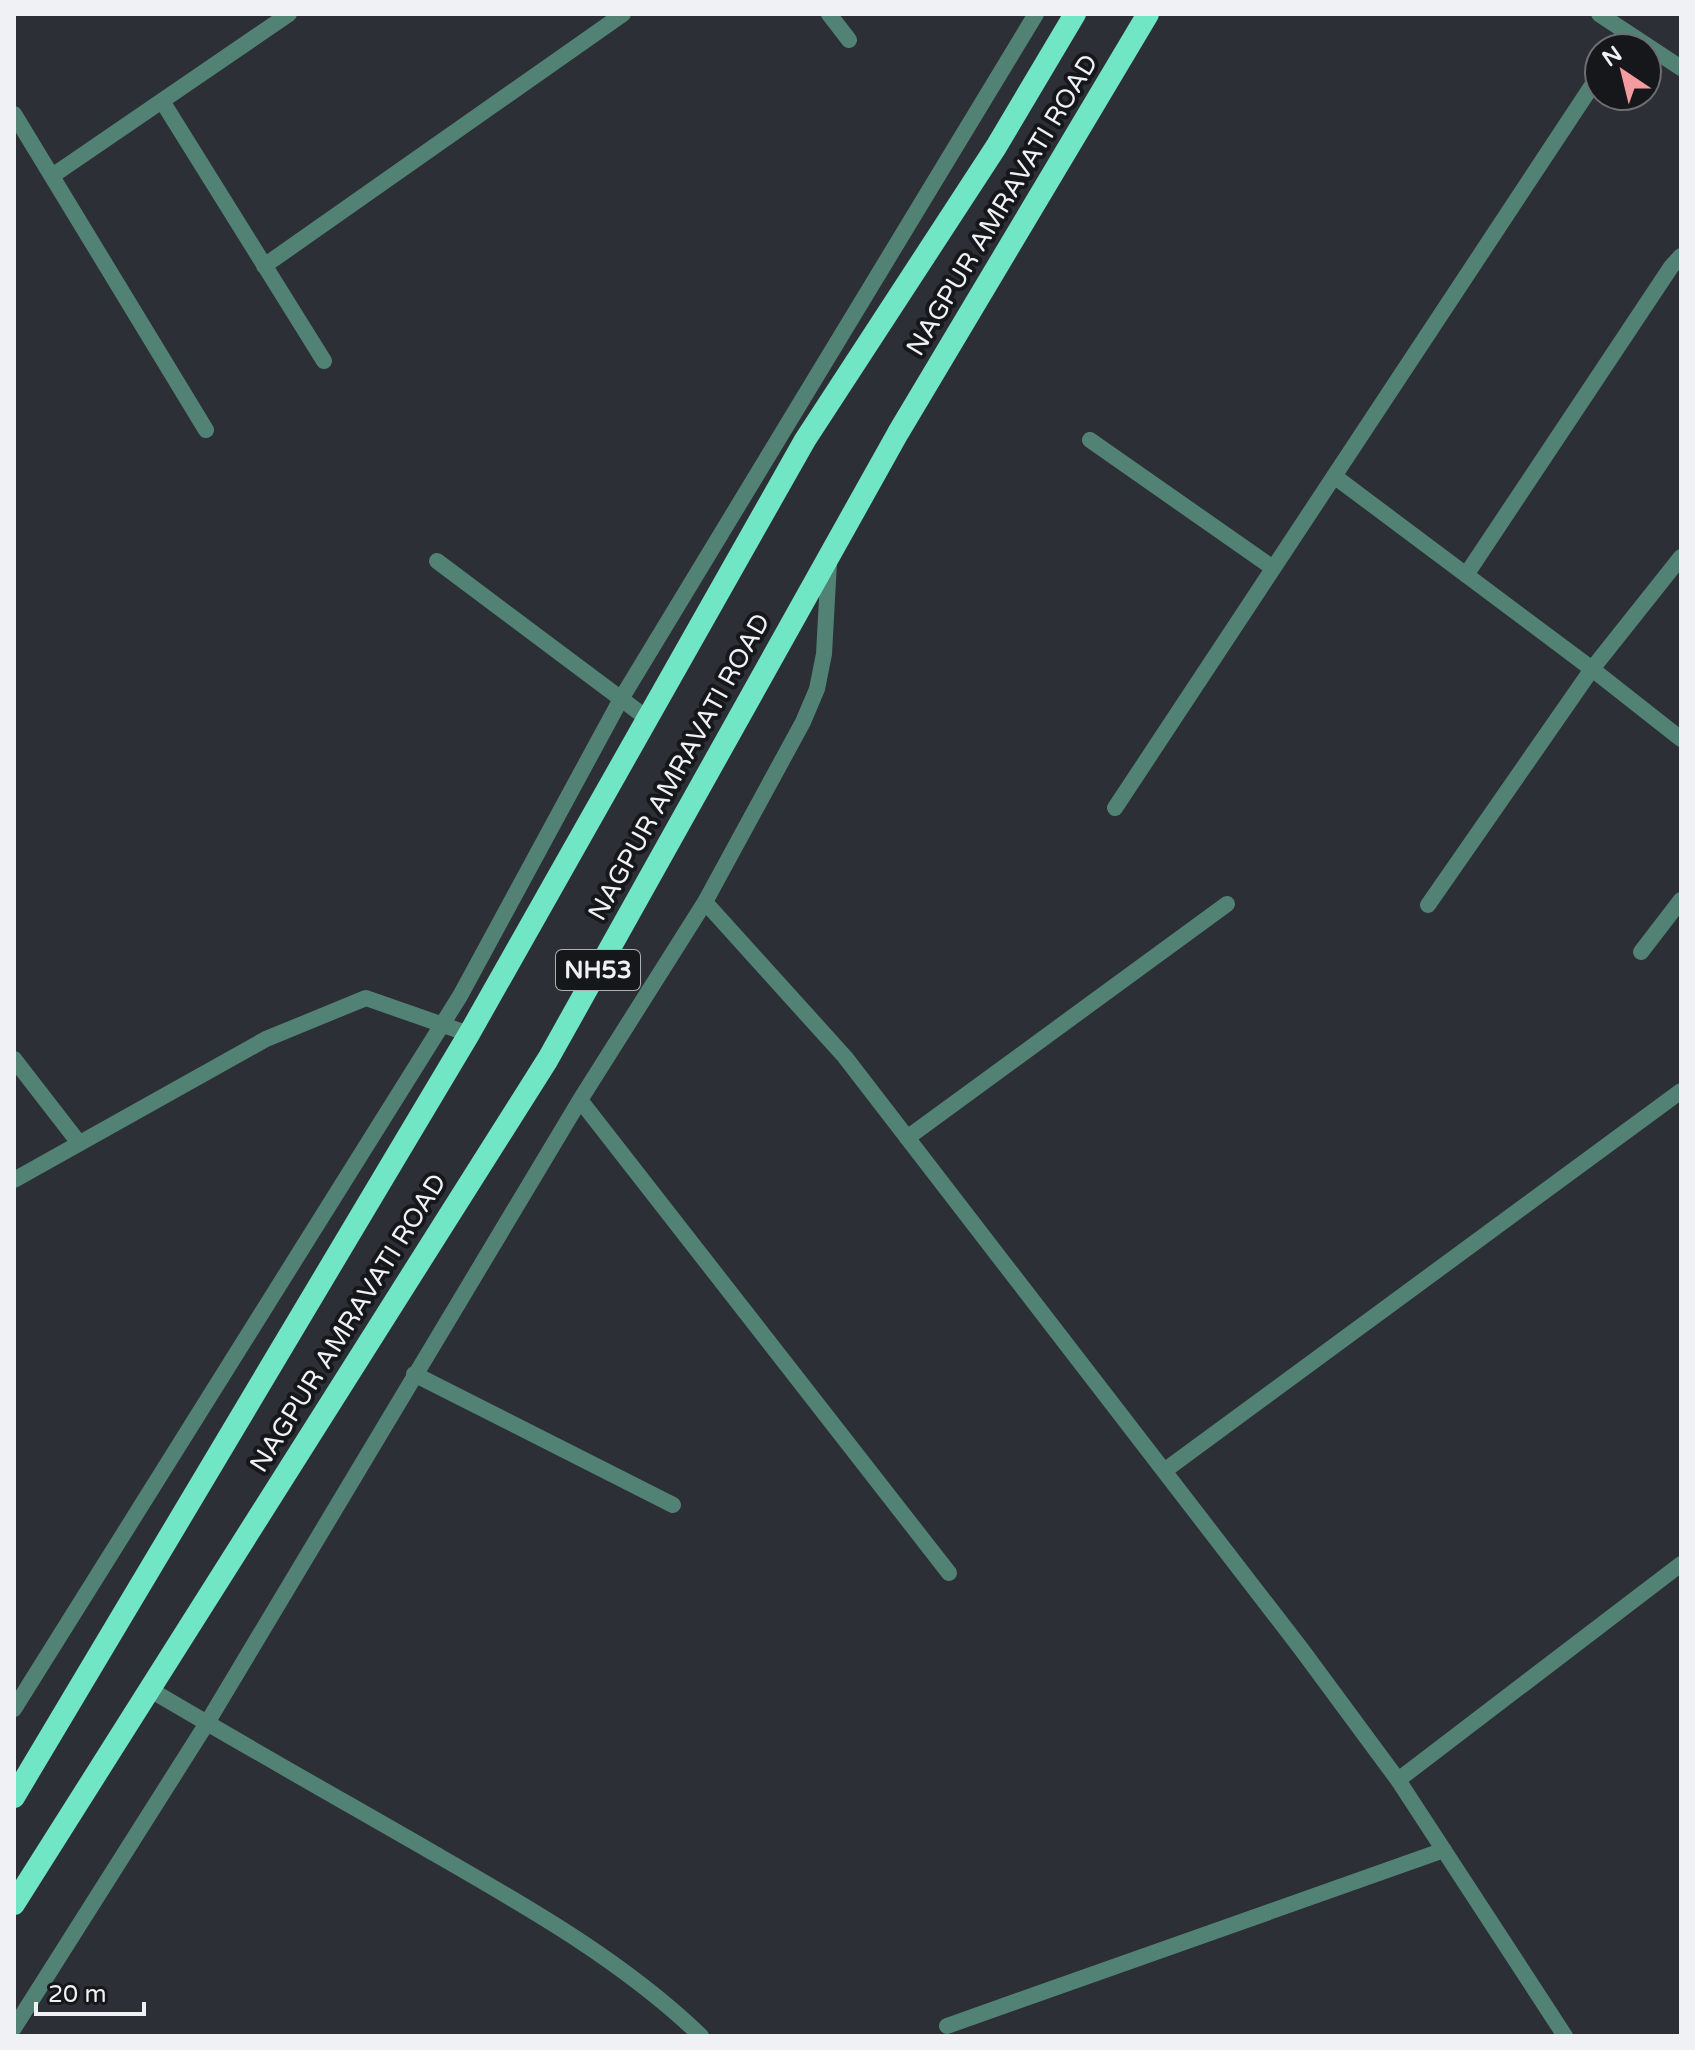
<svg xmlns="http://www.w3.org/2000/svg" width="1695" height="2050" font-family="'Varela Round',sans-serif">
	<rect width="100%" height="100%" fill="#2c2f35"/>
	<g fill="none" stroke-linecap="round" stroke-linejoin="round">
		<path stroke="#528273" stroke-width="16" d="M437,561l211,158
			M414,1374l259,131"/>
		<path stroke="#528273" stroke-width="16" d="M829,14l20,26
			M1617,48l10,-15
			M162,101l162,260
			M14,114l192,316
			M52,176l237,-162
			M264,266l359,-252
			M1090,440l183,128
			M1334,476l258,193 89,70
			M1466,575l205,-308 10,-11
			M1115,808l484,-733
			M705,902l140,155 457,593 96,130 167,256
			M1428,905l164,-236 89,-112
			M1641,952l40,-52
			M14,1059l65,84
			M580,1100l369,473
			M907,1138l320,-234
			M14,1180l252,-141 100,-41 103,36
			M1164,1471l517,-380
			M149,1689c93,55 187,108 281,162 94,54 192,109 271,185
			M1398,1780l283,-216
			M947,2026l497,-176
			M14,2028l193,-305 373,-623 125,-198 98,-180 14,-33 7,-35 5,-92"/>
		<path stroke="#528273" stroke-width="16" d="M1599,14l82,54
			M14,1709l446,-713 161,-297 415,-685"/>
		<path stroke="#70e6c4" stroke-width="22" d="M14,1797l455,-763 336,-594 191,-293 79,-133
			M14,1904l534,-845 350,-626 250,-419"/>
	</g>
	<g text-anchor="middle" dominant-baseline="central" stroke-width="8" stroke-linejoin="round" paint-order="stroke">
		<rect fill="#16171a" stroke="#aeb0b3" stroke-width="2" x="556" y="950" width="84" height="40" rx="6"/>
		<g font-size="24" font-weight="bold" fill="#eff1f5">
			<text x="598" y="970">NH53</text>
		</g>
		<g font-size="26" fill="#eff1f5" stroke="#16171a">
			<text transform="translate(1002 205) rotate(-59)">NAGPUR AMRAVATI ROAD</text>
			<text transform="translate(679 767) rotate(-61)">NAGPUR AMRAVATI ROAD</text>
			<text transform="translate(348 1323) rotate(-58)">NAGPUR AMRAVATI ROAD</text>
		</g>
	</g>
	<rect width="1695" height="2050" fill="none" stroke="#eff1f5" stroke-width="32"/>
	<g transform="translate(1623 72) rotate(325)"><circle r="38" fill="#16171a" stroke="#6d6e72" stroke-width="2"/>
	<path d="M0-6L14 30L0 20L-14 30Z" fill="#f49b9f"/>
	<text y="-12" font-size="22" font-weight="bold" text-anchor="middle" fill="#eff1f5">N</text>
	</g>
	<path d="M36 2002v12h108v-12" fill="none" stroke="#eff1f5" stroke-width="4"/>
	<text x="48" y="2002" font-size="24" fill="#eff1f5" stroke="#16171a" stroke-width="6" paint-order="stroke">20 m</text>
</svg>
